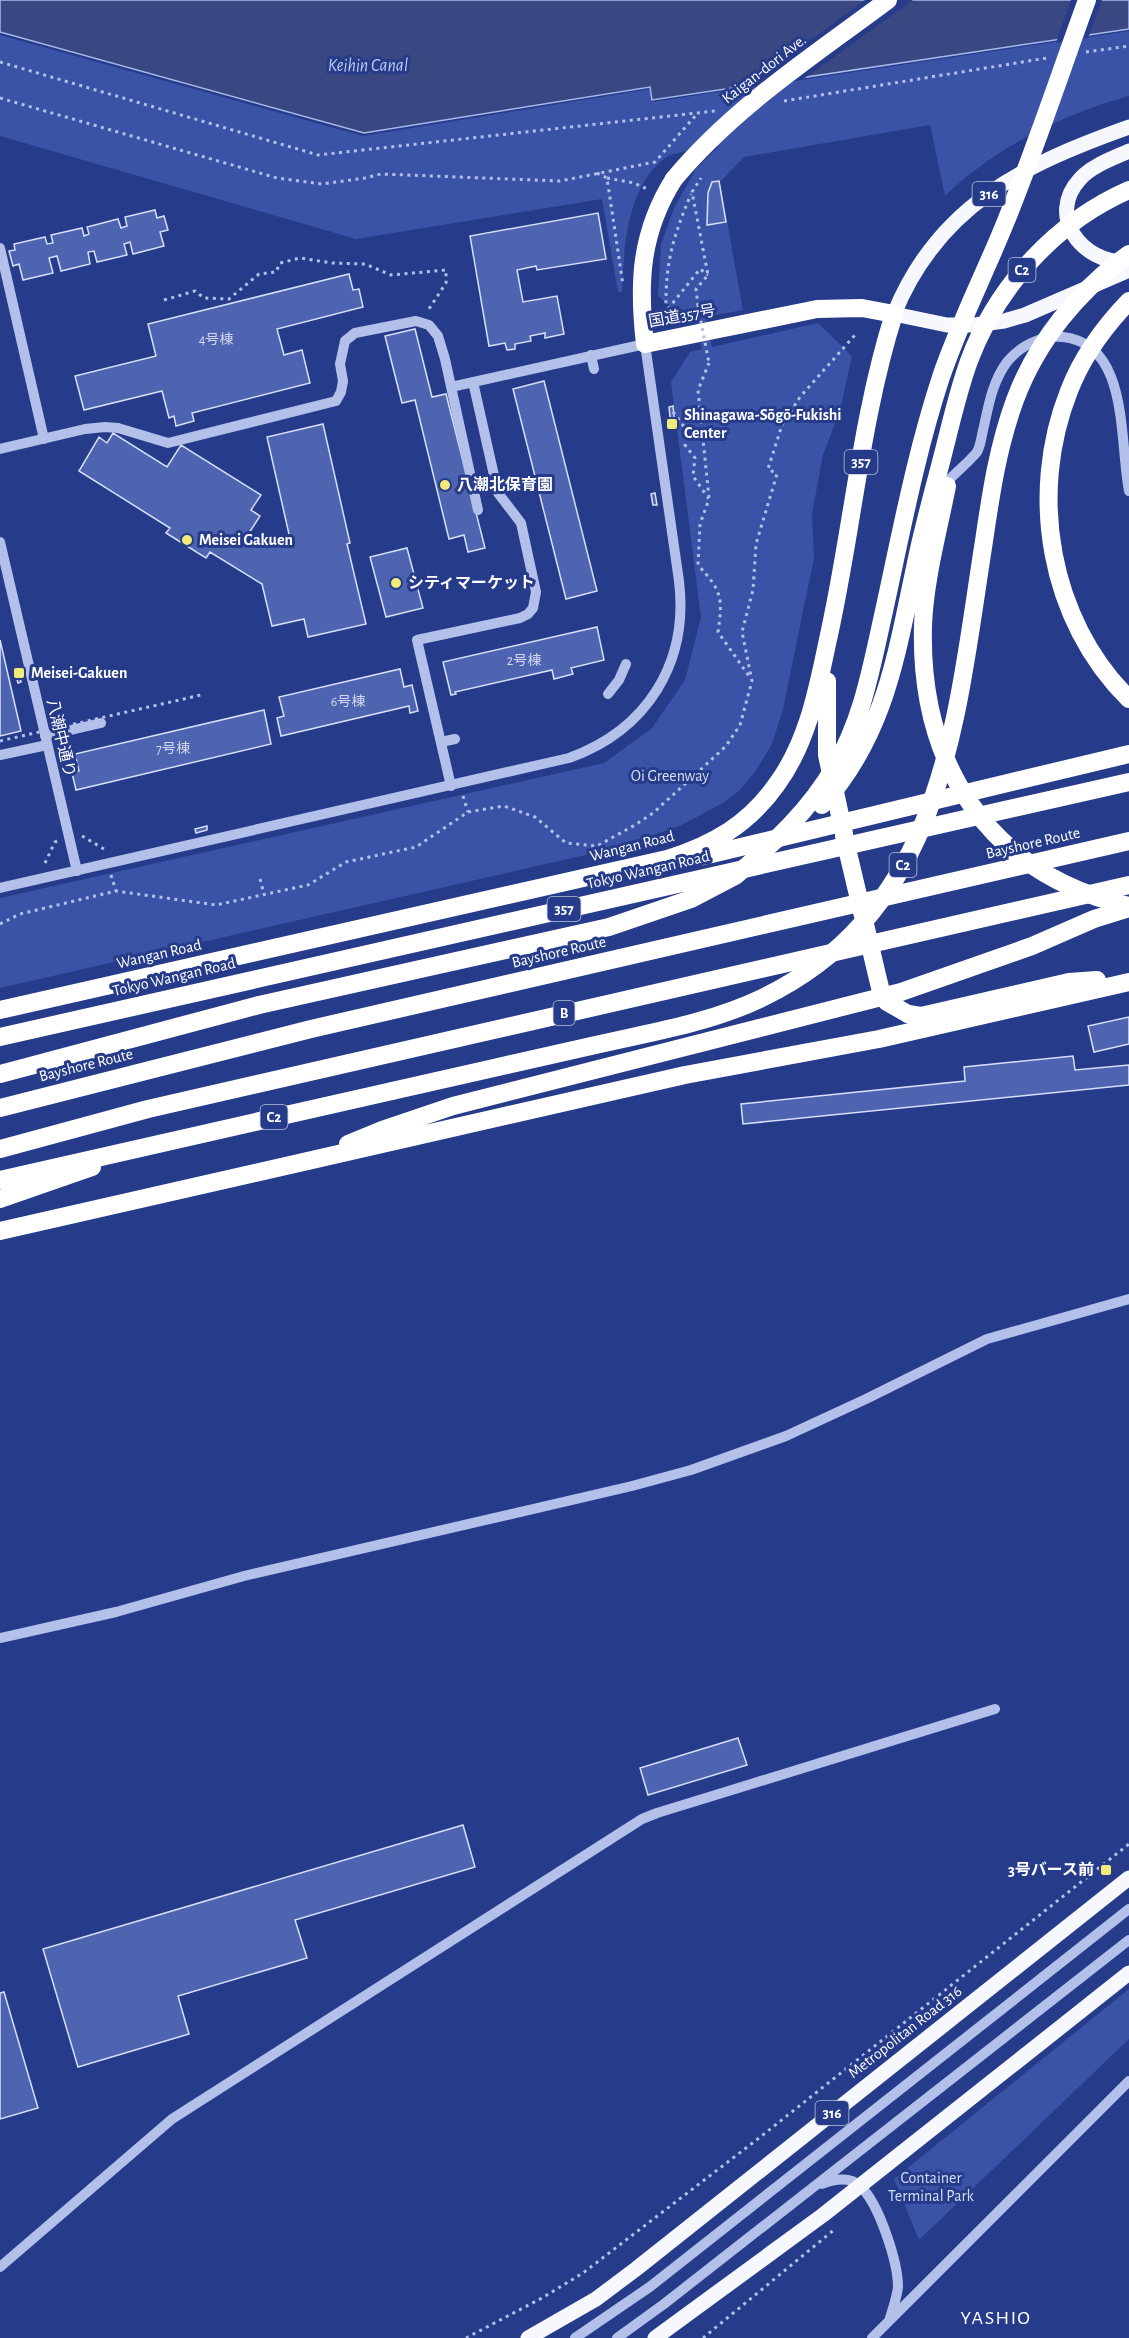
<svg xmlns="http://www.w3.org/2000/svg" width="1129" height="2338" font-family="'Alegreya Sans','Noto Sans JP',sans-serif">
	<rect width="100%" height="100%" fill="#263b8a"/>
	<path fill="#3a53a6" d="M1129,31v65c-68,19 -133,51 -184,100l-15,-71 -186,32 -24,25 23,128 -37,7 6,30 106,-24 34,33 -12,55 -17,44 -11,59 2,44 -31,151 -11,35 -17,28 -15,18 -17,13 -43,23 -77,25 -603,137v-90l604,-135 48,-35 33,-48 16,-63 -30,-235 19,-30 12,-3 -6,-29 -9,1 -29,-25 3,-52 13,-36 22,-39 23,-23c-11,1 -46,6 -54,12 -39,30 -41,90 -43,134h-4l-16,-93 -246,40 -356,-103v-101l363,101 287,-47 2,13z
		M1129,1989v50l-210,201 -25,-61z"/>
	<path fill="#394882" stroke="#a8b8ea" stroke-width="1.5" d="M0,0h1129v29l-477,71 -2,-13 -286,46 -364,-101z"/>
	<path fill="#263b8a" d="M865,0h48l-111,80 -58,9z
		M1071,0h31l-14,38 -32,5z"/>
	<path fill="#4e64b1" stroke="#d7dff7" stroke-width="1.5" d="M719,181l7,41 -19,3 1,-32 4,-11z
		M155,210l2,8 7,-2 4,14 -8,2 4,14 -31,8 -3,-12 -6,2 3,11 -30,7 -3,-11 -6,1 2,12 -29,7 -4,-15 -8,2 4,15 -30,7 -4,-16 -6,2 -4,-15 6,-1 -1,-6 31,-7 2,7 6,-1 -2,-8 31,-7 2,8 5,-2 -2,-7 31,-8 3,9 6,-2 -2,-9z
		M598,213l8,46 -69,11 -1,-4 -19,4 6,32 34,-6 7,38 -19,4v-5l-15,3 1,5 -16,3v5l-8,1 -2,-7 -16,3 -19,-110z
		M349,274l4,16 6,-1 4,18 -86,22 7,26 18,-5 8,33 -118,30 2,8 -18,5 -2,-10 -5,2 -7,-27 -78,19 -9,-34 81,-20 -8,-32z
		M415,329l17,68 14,-3 39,154 -17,4 -4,-17 -15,4 -34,-139 -13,3 -17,-67z
		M544,381l53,210 -31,8 -53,-210z
		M673,406l2,20h-4l-2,-19z
		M323,424l27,119 -3,1 19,80 -58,13 -4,-18 -32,7 -10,-42 -52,-32 -4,6 -40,-25 4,-5 -91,-57 20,-34 8,6 6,-10 54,34 14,-22 80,50 -10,15 9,6 -11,17 23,14 19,-4 -24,-106z
		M655,493l2,12h-4l-2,-11z
		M407,548l16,60 -37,9 -16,-60z
		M597,627l7,33 -33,8 2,6 -19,5 -2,-9 -97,22 1,2 -5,1 -8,-33z
		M0,640l21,91 -21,5z
		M400,669l4,18 8,-2 6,26 -8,2 -1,-7 -128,30 -4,-18 7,-2 -5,-19z
		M19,671l2,11 -3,1 -3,-11z
		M264,710l7,34 -195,46 -4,-17 7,-2 -4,-17z
		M207,826v4l-11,3 -1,-4z
		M1129,1017v27l-35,8 -6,-26z
		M1073,1056l2,14 54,-5v20l-386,39 -2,-20 224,-23 -1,-14z
		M738,1738l9,27 -99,30 -8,-27z
		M463,1825l12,42 -180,53 12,38 -129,38 11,38 -111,33 -35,-118z
		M4,1992l34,116 -38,11v-126z"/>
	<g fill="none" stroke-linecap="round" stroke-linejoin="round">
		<path stroke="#b3c0ea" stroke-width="3" stroke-dasharray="3 4.5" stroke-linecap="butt" d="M1086,52l43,-6
			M0,62l318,93 397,-44
			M0,98l277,80 45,6 43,-6 16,-4 179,7 95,-19 41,-47
			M784,101l263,-43
			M597,173l10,5 16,107
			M607,178l27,5 13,6
			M164,300l31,-9 9,7 25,1 30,-25 17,-2 4,-9 20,-5 32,5 33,1 26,11 55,-5v13l-19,29
			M698,306l-2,-17 12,-14 -16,-83 9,-14
			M668,309l32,-40 8,6
			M666,311c-1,-48 7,-74 25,-117
			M673,412l15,20 -3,13 10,13 -2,18 16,23 -9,25 -2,41c24,26 25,33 20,67l33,47
			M709,498l-11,-108 11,-27
			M463,796l5,16
			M82,836l22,13
			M45,863l10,-21 3,-1
			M111,875l5,16
			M260,879l4,15
			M0,924l20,-10 96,-23 100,14 92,-20 38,-23 70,-15 52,-35 36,-6 31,11 31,26 31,3 38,-21 18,-12 44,-40 29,-27 14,-21 12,-44 -10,-49 11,-42 3,-46 21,-70 -9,-5 14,-44 18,-28 55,-62
			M466,2338l76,-40 41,-25 176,-135 370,-294
			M703,2338l132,-109"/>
		<path stroke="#b3c0ea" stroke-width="10" d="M0,248l44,191
			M591,355l3,14
			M0,449l85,-20 20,-2 13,1 50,15 168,-42 5,-9 2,-11 -3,-17 5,-23 10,-8 61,-12 13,4 9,11 7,23 33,151
			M948,481c9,-10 21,-19 29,-29 4,-7 5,-19 7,-26 5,-23 9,-45 23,-64 13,-16 34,-27 56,-25 66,7 56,101 66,154
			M0,542l77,329
			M608,694l11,-14 7,-16
			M45,736l56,-13
			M441,742l14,-3
			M0,755l47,-10
			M451,786l-34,-146 103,-22 8,-4 5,-6 3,-16 -15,-69 -23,-30 -25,-111
			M0,888l569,-130c78,-28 120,-95 110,-177l-34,-237 -194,43
			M0,1638l116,-26 128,-36 388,-90 59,-16 95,-34 80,-37 121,-60 142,-40
			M822,2184c12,-5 29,-8 39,3 18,17 37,75 37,100 -1,10 -5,21 -8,31
			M0,2267l172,-148 470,-300 15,-6 338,-104
			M575,2338l76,-52 478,-377
			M617,2338l47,-34 465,-364
			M872,2338l257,-257"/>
		<path stroke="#f6f8fe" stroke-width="15" d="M1129,127c-104,37 -191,78 -235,187l53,11h28l29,-4 21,-6 104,-45
			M1126,262c-44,1 -80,-46 -46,-83 11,-13 34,-21 49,-28
			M528,2338l68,-39 40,-30 493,-391
			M655,2338l168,-123 306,-242"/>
		<path stroke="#fff" stroke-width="18" d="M827,681v74l17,79
			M699,857l430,-103
			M0,1010l667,-151c46,-14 82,-35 110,-75 30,-41 40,-92 50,-140 25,-109 33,-223 67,-330l-32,-6 -45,1 -172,35c-7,-61 -5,-111 29,-165
			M908,1014l13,2 148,-34 28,-2
			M0,1037l1129,-255
			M0,1074l259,-69 350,-78 82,-28 42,-22
			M0,1108l311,-79 818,-188
			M348,1144l34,-14 71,-24 448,-114 131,-46 62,-27 35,-11
			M0,1149l148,-40 981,-224
			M0,1180l392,-89
			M0,1199l92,-32
			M0,1231l685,-156 194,-36 250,-57"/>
		<path stroke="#b3c0ea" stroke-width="3" stroke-dasharray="3 4.5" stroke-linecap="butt" d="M698,306l11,57
			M0,741l201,-46"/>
		<path stroke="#fff" stroke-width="18" d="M674,179c60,-72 139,-123 214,-179
			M1129,301c-25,26 -47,56 -60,90 -41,103 -20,229 60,308
			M947,486c-9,46 -22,92 -24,139 -4,140 66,249 206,281
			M822,805c63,-70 74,-149 93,-237 7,-36 17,-71 26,-106 9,-34 16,-68 28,-101 28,-75 87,-139 160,-171
			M844,836l38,160 5,6 21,12
			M735,876c38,-32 75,-66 100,-110 28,-47 37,-102 49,-155 17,-78 32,-158 57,-234 18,-53 44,-104 65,-156 29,-72 54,-147 81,-221
			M392,1091c69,-16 139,-31 208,-47 54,-12 112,-22 162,-46 184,-89 194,-281 222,-457 7,-48 14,-95 31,-141 22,-59 63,-109 114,-146"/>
	</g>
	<g fill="#f3eb78" stroke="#263b8a" stroke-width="2">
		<rect x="666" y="418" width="12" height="12" rx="3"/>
		<circle cx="445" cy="485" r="6"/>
		<circle cx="187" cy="540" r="6"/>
		<circle cx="396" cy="583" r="6"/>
		<rect x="13" y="667" width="12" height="12" rx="3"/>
		<rect x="1100" y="1864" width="12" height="12" rx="3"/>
	</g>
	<g text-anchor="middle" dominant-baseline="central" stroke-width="6" stroke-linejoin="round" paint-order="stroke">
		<g font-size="14" fill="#d3d8ec">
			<text x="216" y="340">4号棟</text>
			<text x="524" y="661">2号棟</text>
			<text x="348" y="702">6号棟</text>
			<text x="173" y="749">7号棟</text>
		</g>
		<g fill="#263b8a" stroke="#bec4dc" stroke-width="1.5">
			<rect x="972.5" y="182" width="33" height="24" rx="4.5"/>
			<rect x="1008.5" y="258" width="27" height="24" rx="4.5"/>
			<rect x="844.5" y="450" width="33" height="24" rx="4.5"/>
			<rect x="889.5" y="853" width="27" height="24" rx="4.5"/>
			<rect x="547.5" y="897" width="33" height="24" rx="4.5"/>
			<rect x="553.5" y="1001" width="21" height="24" rx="4.5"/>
			<rect x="260.5" y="1105" width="27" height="24" rx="4.5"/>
			<rect x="815.5" y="2101" width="33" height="24" rx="4.5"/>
		</g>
		<g font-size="15" font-weight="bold" fill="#fff">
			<text x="989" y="194">316</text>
			<text x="1022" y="270">C2</text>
			<text x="861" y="462">357</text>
			<text x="903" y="865">C2</text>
			<text x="564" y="909">357</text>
			<text x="564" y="1013">B</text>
			<text x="274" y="1117">C2</text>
			<text x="832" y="2113">316</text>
		</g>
		<g font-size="16" fill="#fff" stroke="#263b8a">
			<text transform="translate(764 69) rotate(-38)">Kaigan-dori Ave.</text>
			<text transform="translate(682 316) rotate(-10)">国道357号</text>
			<text transform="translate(61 738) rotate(77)">八潮中通り</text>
			<text transform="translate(1033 843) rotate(-13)">Bayshore Route</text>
			<text transform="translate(632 846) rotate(-14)">Wangan Road</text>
			<text transform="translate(648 870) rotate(-13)">Tokyo Wangan Road</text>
			<text transform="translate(559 952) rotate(-13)">Bayshore Route</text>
			<text transform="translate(159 954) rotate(-13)">Wangan Road</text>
			<text transform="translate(174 977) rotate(-13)">Tokyo Wangan Road</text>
			<text transform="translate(86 1065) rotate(-14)">Bayshore Route</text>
			<text transform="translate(905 2032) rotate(-38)">Metropolitan Road 316</text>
		</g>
		<g font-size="16" font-weight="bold" fill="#fff" stroke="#263b8a" text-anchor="start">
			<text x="684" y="415">Shinagawa-Sōgō-Fukishi<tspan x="684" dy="18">Center</tspan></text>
			<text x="457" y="485">八潮北保育園</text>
			<text x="199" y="540">Meisei Gakuen</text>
			<text x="408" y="583">シティマーケット</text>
			<text x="31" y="673">Meisei-Gakuen</text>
			<text x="1094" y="1870" text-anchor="end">3号バース前</text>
		</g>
		<g font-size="16" fill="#d7dff7" stroke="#263b8a">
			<text x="670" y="776">Oi Greenway</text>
			<text x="931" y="2178">Container<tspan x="931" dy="18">Terminal Park</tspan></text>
		</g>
		<g font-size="18" font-style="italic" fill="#bfcbf1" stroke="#263b8a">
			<text x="368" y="66">Keihin Canal</text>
		</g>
		<g font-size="20" letter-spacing="1.5" fill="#fff" stroke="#263b8a">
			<text x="996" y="2318">YASHIO</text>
		</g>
	</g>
</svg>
